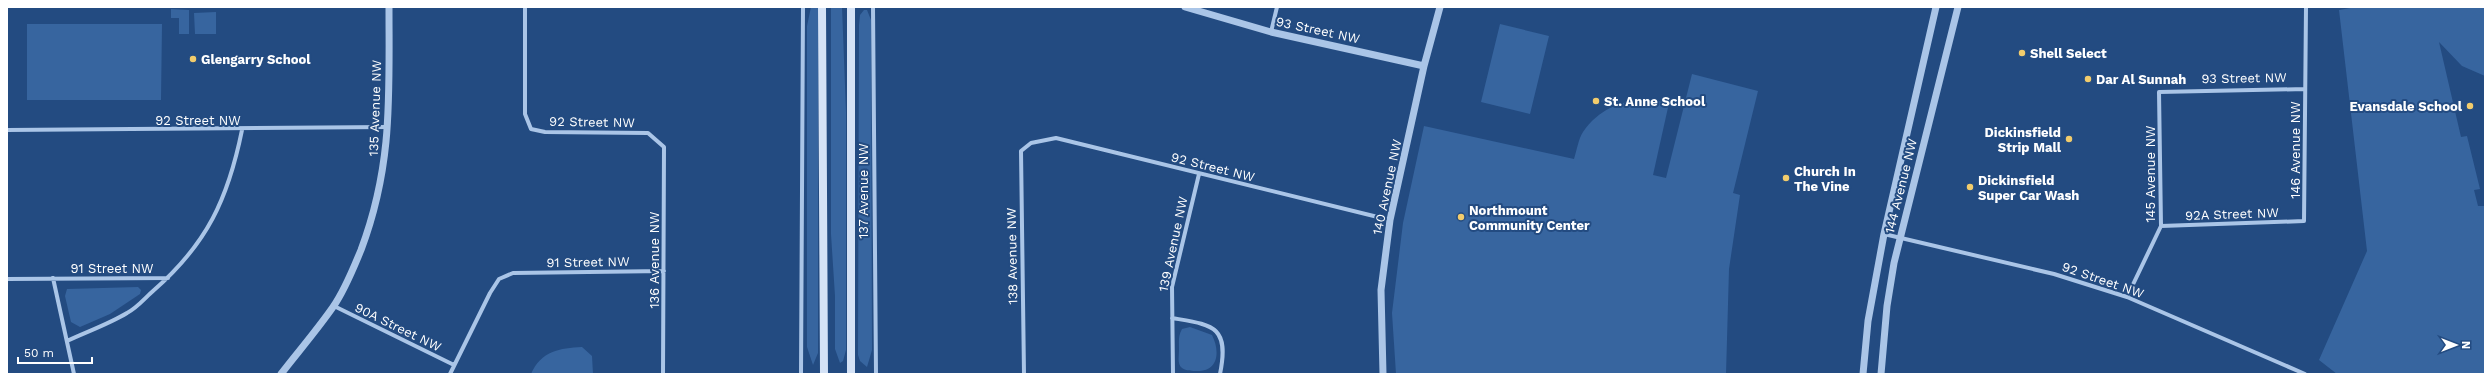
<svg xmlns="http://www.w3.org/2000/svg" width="2492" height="381" font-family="'Work Sans',sans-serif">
	<rect width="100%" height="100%" fill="#234b81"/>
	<path fill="#37659f" d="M811,7h7v346l-5,12 -6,-18v-321z
		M831,7h11l4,105v238l-3,11 -3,2 -5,-14v-53l-4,-62z
		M2356,7h129v69l-23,-10 -23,-24 22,95 6,-1 13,53 -6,1 4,16h7v168h-148l-18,-14 48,-109 -28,-241z
		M171,9l18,1v24h-10v-16h-8z
		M864,10h3l4,10 1,330 -5,17 -7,-6 -2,-6 1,-330 1,-10z
		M216,12v22h-21l-1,-21z
		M27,24h135l-1,76h-134z
		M1500,24l49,12 -19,78 -49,-12z
		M1692,74l66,17 -25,102 7,2 -11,74 -3,105h-330l-4,-61 11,-90 21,-97 150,33c3,-9 4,-19 9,-27 20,-29 53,-37 86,-29l-16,72 13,3z
		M138,287l3,3 -1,4 -30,20 -30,13 -9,-5 -6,-26 2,-7z
		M1190,327l22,8c8,16 7,36 -15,36 -4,0 -11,0 -15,-3 -5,-4 -3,-12 -3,-18 0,-8 -1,-14 3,-21z
		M582,347l10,9 1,18h-62c10,-23 29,-26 51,-27z"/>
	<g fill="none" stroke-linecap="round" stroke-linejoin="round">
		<path stroke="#aac5e7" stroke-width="4" d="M525,7v107l6,15 14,3 103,1 16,14 -1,227
			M873,7l3,367
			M1271,32l6,-25
			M7,130l381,-3
			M2161,226l143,-5 2,-214
			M1884,234l170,40 73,23 178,77
			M53,278l21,96
			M7,279l161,-1
			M2127,297l34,-71 -2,-134 146,-3
			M334,306l120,59
			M1172,318c40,7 58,7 48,56
			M67,341c19,-9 42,-17 60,-28 10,-5 18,-15 26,-22 54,-47 75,-92 89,-161
			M450,374l40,-81 9,-14 14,-6 151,-2
			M801,374l2,-367
			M1024,374l-3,-223 10,-8 25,-5 334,82
			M1173,374l-1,-87 27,-113"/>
		<path stroke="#aac5e7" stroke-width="7" d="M1185,7l86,25 153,34
			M281,374c17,-22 36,-44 52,-67 12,-17 20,-38 28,-57 32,-85 28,-154 28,-243
			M1383,374l-2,-84 9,-70 34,-154 16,-59
			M1863,374l5,-53 16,-87 52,-227
			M1881,374l6,-68 7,-43 64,-256"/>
		<path stroke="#d4e2f6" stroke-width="8" d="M822,7l2,367
			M851,374v-367"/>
	</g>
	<g fill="#f2cc6c" stroke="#234b81" stroke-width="1.5">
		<circle cx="2022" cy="53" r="4"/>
		<circle cx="193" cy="59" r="4"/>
		<circle cx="2088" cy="79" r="4"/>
		<circle cx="1596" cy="101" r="4"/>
		<circle cx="2470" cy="106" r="4"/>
		<circle cx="2069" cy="139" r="4"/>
		<circle cx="1786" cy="178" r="4"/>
		<circle cx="1970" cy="187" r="4"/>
		<circle cx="1461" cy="217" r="4"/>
	</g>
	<g text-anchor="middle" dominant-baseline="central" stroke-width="4" stroke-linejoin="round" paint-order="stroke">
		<g font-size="13" fill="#fff" stroke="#234b81">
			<text transform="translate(1318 30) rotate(12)">93 Street NW</text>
			<text transform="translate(2244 78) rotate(-1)">93 Street NW</text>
			<text transform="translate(375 108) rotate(-88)">135 Avenue NW</text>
			<text x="198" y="120">92 Street NW</text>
			<text transform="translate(592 122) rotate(1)">92 Street NW</text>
			<text transform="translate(2295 150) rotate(-90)">146 Avenue NW</text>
			<text transform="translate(1213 167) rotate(14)">92 Street NW</text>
			<text transform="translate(2150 174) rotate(-90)">145 Avenue NW</text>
			<text transform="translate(1901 186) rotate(-76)">144 Avenue NW</text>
			<text transform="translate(1387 187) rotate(-78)">140 Avenue NW</text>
			<text transform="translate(863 191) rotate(-90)">137 Avenue NW</text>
			<text transform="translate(2232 214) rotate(-2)">92A Street NW</text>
			<text transform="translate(1173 244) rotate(-78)">139 Avenue NW</text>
			<text transform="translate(1012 256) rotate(-91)">138 Avenue NW</text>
			<text transform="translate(654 260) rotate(-90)">136 Avenue NW</text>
			<text transform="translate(588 262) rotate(-1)">91 Street NW</text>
			<text x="112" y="268">91 Street NW</text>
			<text transform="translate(2103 280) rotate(19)">92 Street NW</text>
			<text transform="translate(398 327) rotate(26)">90A Street NW</text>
		</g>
		<g font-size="13" font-weight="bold" fill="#fff" stroke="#234b81" text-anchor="start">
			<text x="2030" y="53">Shell Select</text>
			<text x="201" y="59">Glengarry School</text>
			<text x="2096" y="79">Dar Al Sunnah</text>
			<text x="1604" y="101">St. Anne School</text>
			<text x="2462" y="106" text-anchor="end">Evansdale School</text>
			<text x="2061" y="132" text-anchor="end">Dickinsfield<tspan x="2061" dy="15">Strip Mall</tspan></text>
			<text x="1794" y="171">Church In<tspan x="1794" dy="15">The Vine</tspan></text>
			<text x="1978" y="180">Dickinsfield<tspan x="1978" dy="15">Super Car Wash</tspan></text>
			<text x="1469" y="210">Northmount<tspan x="1469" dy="15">Community Center</tspan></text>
		</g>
	</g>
	<rect width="2492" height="381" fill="none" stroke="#ffffff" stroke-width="16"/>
	<g transform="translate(2456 345) rotate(90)" stroke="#234b81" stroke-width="3" paint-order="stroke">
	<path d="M0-3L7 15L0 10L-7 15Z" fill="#ffffff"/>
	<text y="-6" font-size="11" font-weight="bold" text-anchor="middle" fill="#ffffff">N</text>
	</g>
	<path d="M18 357v6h74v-6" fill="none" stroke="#ffffff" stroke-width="2"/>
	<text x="24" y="357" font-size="12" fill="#ffffff" stroke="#234b81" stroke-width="3" paint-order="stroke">50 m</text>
</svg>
